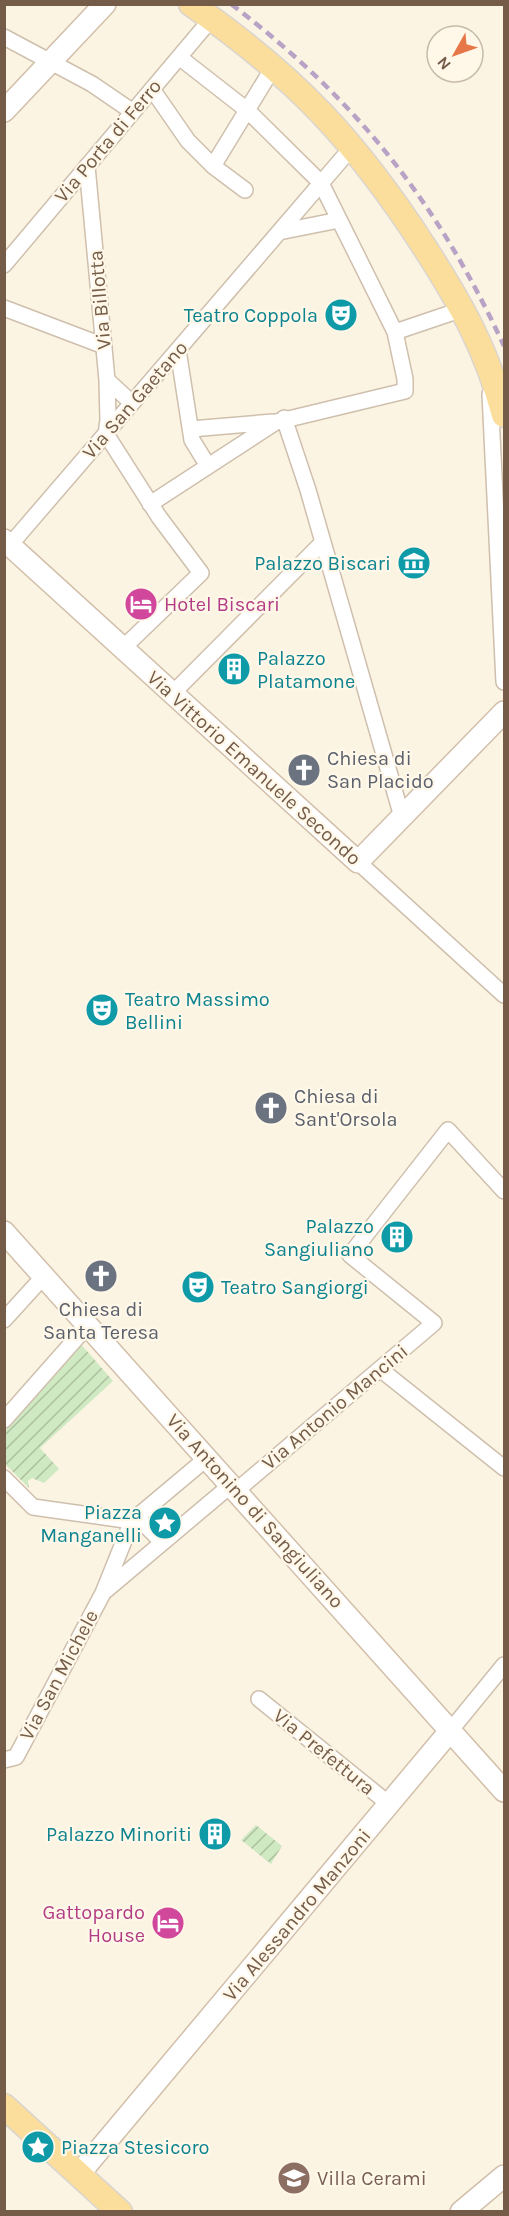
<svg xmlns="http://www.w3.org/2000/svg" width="509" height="2216" font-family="Karla,sans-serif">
	<defs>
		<pattern id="garden-furrows" width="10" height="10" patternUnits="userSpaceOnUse" patternTransform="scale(1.5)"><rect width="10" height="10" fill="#cfe9c2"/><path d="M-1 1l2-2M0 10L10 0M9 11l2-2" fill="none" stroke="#adc0a0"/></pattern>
	</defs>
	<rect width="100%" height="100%" fill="#fcf4e3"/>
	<path fill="url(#garden-furrows)" d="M80,1343l33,38 -73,67 19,21 -15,14 -12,-5 -4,3 1,7 -24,-24v-34z
		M256,1825l26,21 -11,18 -30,-24z"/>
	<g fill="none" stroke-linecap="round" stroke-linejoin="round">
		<defs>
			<path id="street" d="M4,37l88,47 41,28
				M152,89l36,52 25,25 32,24
				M87,166l20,214 1,40 -2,14
				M213,166l61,-100
				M279,232l60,-12
				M4,265l208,-247
				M4,308l100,38
				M395,332l68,-23
				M178,350l14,90 16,26
				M107,380l25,23
				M490,394l14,288
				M284,418l24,72 94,327
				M191,429l82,-7
				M106,434l53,83 42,56 -78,75
				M150,504l126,-82 129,-31v-12l-10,-47 -74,-149 -74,-73 -68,-53
				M10,545l343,-399
				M173,693l150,-151
				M358,862l146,133
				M4,1320l40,-44
				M380,1369l124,99
				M4,1420l84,-95
				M4,1478l29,29 99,14
				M236,1491l198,-168 -84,-68 98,-125 56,61
				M137,1517l25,25
				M105,1591l126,-106
				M259,1699l130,105
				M450,1731l54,-66
				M4,1760l12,-3 87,-164 29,-72 75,-63"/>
			<path id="secondary" d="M4,111l101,-107
				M4,540l354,322 146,-150
				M4,1232l500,559
				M79,2174l371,-443
				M461,2212l43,-36"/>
			<path id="primary" d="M191,4c105,73 165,137 234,244 36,56 62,102 79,167
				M4,2106l116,106"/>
		</defs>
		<use href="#street" stroke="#cfbfad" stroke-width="18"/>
		<use href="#secondary" stroke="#d2bfaa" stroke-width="24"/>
		<use href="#primary" stroke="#dbd5d0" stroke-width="27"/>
		<use href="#street" stroke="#fff" stroke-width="15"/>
		<use href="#secondary" stroke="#fff" stroke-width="21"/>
		<use href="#primary" stroke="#fbde9c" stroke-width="24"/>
		<path stroke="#b8a2c5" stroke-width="4.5" stroke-dasharray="9 6" stroke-linecap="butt" d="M231,4c126,96 207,199 273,342"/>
	</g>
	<defs>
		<symbol id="theatre-disc" viewBox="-11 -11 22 22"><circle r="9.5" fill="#0f9aa8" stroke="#fff8e9"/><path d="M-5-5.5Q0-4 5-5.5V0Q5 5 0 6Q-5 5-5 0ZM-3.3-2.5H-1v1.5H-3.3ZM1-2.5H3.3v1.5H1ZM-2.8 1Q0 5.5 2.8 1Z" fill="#fff"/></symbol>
		<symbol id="museum-disc" viewBox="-11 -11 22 22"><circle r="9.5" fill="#0f9aa8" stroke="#fff8e9"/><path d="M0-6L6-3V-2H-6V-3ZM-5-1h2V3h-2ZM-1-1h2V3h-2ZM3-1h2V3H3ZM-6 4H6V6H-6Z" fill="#fff"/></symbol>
		<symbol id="hotel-disc" viewBox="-11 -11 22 22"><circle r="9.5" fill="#d1479c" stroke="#fff8e9"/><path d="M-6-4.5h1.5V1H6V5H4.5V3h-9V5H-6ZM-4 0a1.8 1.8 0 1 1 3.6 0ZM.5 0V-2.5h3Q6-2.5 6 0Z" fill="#fff"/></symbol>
		<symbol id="building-disc" viewBox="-11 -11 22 22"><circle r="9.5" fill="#0f9aa8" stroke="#fff8e9"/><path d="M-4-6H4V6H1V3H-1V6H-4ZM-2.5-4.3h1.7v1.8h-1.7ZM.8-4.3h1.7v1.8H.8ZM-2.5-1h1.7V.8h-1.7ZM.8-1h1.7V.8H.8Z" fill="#fff"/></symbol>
		<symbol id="church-disc" viewBox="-11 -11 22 22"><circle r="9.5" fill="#6b7280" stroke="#fff8e9"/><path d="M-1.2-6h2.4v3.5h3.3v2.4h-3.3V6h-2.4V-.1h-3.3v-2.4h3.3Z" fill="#fff"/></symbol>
		<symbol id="sight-disc" viewBox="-11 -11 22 22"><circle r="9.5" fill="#0f9aa8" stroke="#fff8e9"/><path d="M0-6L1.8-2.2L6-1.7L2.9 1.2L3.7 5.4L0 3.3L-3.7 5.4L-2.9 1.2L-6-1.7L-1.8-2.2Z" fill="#fff"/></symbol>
		<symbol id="university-disc" viewBox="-11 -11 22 22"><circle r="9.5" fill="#8d6e63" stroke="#fff8e9"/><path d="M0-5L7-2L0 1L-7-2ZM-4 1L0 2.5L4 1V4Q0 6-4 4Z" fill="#fff"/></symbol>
	</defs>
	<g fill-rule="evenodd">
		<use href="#theatre-disc" x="322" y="296" width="38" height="38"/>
		<use href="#museum-disc" x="395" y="544" width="38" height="38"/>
		<use href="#hotel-disc" x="122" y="585" width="38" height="38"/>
		<use href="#building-disc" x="215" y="650" width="38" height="38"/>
		<use href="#church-disc" x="285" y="751" width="38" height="38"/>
		<use href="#theatre-disc" x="83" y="991" width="38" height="38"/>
		<use href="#church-disc" x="252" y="1089" width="38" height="38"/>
		<use href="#building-disc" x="378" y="1218" width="38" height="38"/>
		<use href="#church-disc" x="82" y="1257" width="38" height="38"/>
		<use href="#theatre-disc" x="179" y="1268" width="38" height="38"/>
		<use href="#sight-disc" x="146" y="1504" width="38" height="38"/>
		<use href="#building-disc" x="196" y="1815" width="38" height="38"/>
		<use href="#hotel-disc" x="149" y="1904" width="38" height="38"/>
		<use href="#sight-disc" x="19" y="2128" width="38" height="38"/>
		<use href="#university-disc" x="275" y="2159" width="38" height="38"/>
	</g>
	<g text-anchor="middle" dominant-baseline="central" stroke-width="4.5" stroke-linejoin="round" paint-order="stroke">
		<g font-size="20" fill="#745c49" stroke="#fff8e9">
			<text transform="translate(108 141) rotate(-50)">Via Porta di Ferro</text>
			<text transform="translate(100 300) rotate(-95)">Via Billotta</text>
			<text transform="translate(135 400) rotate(-49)">Via San Gaetano</text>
			<text transform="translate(254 768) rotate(42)">Via Vittorio Emanuele Secondo</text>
			<text transform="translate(335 1407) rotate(-40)">Via Antonio Mancini</text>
			<text transform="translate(255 1511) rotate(48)">Via Antonino di Sangiuliano</text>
			<text transform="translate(59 1675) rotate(-62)">Via San Michele</text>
			<text transform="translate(324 1752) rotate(39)">Via Prefettura</text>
			<text transform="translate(297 1915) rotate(-50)">Via Alessandro Manzoni</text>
		</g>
		<g font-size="20" fill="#0d838f" stroke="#fff8e9" text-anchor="end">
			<text x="318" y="315">Teatro Coppola</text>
			<text x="391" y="563">Palazzo Biscari</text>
			<text x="257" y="658" text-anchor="start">Palazzo<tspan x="257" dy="23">Platamone</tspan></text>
			<text x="125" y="999" text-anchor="start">Teatro Massimo<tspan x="125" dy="23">Bellini</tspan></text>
			<text x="374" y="1226">Palazzo<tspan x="374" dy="23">Sangiuliano</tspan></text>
			<text x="221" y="1287" text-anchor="start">Teatro Sangiorgi</text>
			<text x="142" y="1512">Piazza<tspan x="142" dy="23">Manganelli</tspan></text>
			<text x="192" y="1834">Palazzo Minoriti</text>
			<text x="61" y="2147" text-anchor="start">Piazza Stesicoro</text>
		</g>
		<g font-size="20" fill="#b23c85" stroke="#fff8e9" text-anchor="start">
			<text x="164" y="604">Hotel Biscari</text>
			<text x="145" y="1912" text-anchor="end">Gattopardo<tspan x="145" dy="23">House</tspan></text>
		</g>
		<g font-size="20" fill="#5b616d" stroke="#fff8e9" text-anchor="start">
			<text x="327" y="758">Chiesa di<tspan x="327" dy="23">San Placido</tspan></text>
			<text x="294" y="1096">Chiesa di<tspan x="294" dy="23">Sant'Orsola</tspan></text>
			<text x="101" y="1309" text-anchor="middle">Chiesa di<tspan x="101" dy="23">Santa Teresa</tspan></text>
		</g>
		<g font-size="20" fill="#785e54" stroke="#fff8e9" text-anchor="start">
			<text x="317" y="2178">Villa Cerami</text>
		</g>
	</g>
	<rect width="509" height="2216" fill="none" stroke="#745c49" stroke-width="12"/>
	<g transform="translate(455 54) rotate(230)"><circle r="28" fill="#fff8e9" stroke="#c7baa9" stroke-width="1.5"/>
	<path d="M0-4.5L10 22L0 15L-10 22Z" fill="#e67748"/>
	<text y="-9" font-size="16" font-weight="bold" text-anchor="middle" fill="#745c49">N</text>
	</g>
</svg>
